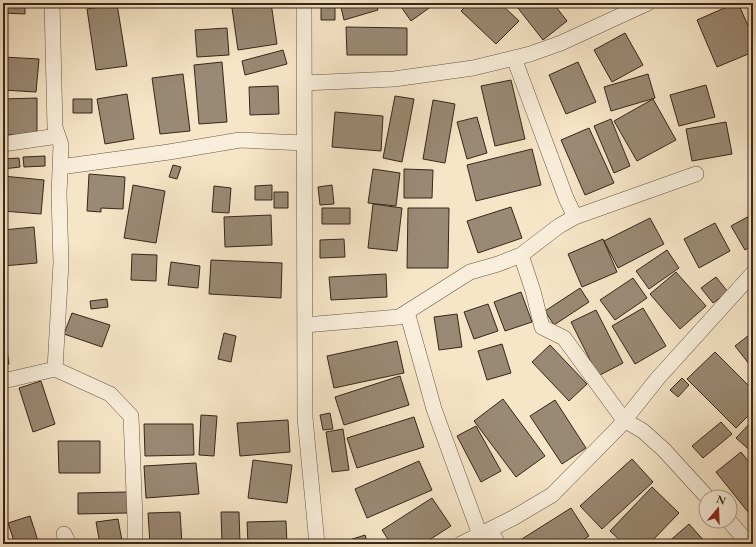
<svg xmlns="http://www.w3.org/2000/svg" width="756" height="547" font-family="'EB Garamond',serif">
	<rect width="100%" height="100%" fill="#f6e5c7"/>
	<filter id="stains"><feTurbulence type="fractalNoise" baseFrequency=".005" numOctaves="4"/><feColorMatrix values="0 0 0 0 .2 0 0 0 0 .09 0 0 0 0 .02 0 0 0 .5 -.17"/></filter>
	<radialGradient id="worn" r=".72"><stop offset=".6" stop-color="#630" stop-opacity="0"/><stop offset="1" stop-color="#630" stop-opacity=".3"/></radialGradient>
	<path fill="#9a8974" stroke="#37261b" d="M3,3h22v11l-22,-1z
		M264,3h7l6,41 -39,6 -6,-42z
		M321,3h14v17h-14z
		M340,3h36l2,7 -34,10z
		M400,3h36l-25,18 -12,-17z
		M469,3h31l19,18 -23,23 -35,-33z
		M514,3h39l14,18 -24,19z
		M736,3h2l15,34v15l-36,15 -20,-47z
		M117,4l10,62 -31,4 -9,-61z
		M346,27l61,1v27h-60z
		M227,28l2,27 -32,2 -2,-27z
		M625,33l18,32 -31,17 -18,-32z
		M283,50l4,14 -42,11 -3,-14z
		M3,57l36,2 -3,33 -33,-2z
		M222,62l5,60 -28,2 -5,-59z
		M578,62l18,40 -30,12 -17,-39z
		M183,74l7,57 -30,3 -8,-56z
		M648,74l7,24 -44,13 -7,-24z
		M511,80l14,59 -30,7 -14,-60z
		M706,85l9,32 -36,9 -9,-31z
		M278,86l1,28 -29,1 -1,-28z
		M127,94l7,45 -29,5 -8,-45z
		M395,96l19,3 -12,63 -19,-4z
		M37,98v36l-34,1v-36z
		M73,99h19v14h-19z
		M653,99l23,41 -39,21 -23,-40z
		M433,100l22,4 -10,59 -22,-4z
		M335,112l48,4 -2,35 -49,-4z
		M477,117l10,36 -20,6 -10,-37z
		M611,119l19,47 -16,7 -20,-47z
		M726,122l6,32 -40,7 -6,-32z
		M589,128l25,55 -29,12 -24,-55z
		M532,149l9,36 -65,16 -9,-36z
		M45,156v10l-21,1 -1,-10z
		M19,158l1,9 -17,2v-10z
		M173,165l8,2 -4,12 -8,-2z
		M373,169l27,4 -4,33 -28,-3z
		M404,169l29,1 -1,28h-28z
		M89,174l36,3 -2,32 -22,-1v4l-14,-1z
		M3,176l41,4 -3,34 -38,-3z
		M133,185l32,6 -9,52 -32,-5z
		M272,185v15h-17v-14z
		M332,185l2,19 -14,1 -2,-18z
		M214,186l17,2 -2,25 -17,-1z
		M274,192h14v16h-14z
		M373,204l29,4 -5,43 -29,-3z
		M511,207l11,31 -44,15 -11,-32z
		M322,208h28v16h-28z
		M408,208h41l-1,60h-41z
		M753,214v31l-8,5 -14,-24z
		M271,215l1,30 -47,2 -1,-30z
		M650,218l14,26 -46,24 -14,-27z
		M715,223l15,28 -31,17 -15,-29z
		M34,227l3,36 -34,3v-36z
		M344,239l1,18 -25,1v-18z
		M603,239l14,33 -35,15 -14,-33z
		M667,250l12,18 -30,21 -13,-18z
		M132,254l25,1 -1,26 -25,-1z
		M211,260l71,3 -1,35 -72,-4z
		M171,262l29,4 -2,22 -30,-3z
		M676,272l30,34 -26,23 -30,-35z
		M386,274l1,23 -56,3 -2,-23z
		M716,277l12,15 -15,11 -12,-15z
		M633,278l14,20 -32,22 -15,-20z
		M580,288l9,14 -35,23 -9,-14z
		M521,292l11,30 -27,9 -11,-29z
		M107,299l1,8 -17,2 -1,-8z
		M488,304l10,27 -24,8 -10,-27z
		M643,308l23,38 -31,18 -23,-38z
		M596,310l27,53 -25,13 -27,-54z
		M72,313l38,12 -8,22 -38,-13z
		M457,314l5,33 -23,3 -5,-33z
		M3,331h1l5,33 -6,1z
		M753,332v37l-18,-23z
		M224,333l12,3 -5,26 -13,-3z
		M397,341l7,32 -70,15 -7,-32z
		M502,344l9,29 -24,7 -9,-29z
		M550,345l37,39 -18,17 -37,-39z
		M715,352l38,38v21l-17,17 -49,-49z
		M400,376l9,29 -65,20 -9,-28z
		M682,378l7,7 -11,12 -8,-7z
		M41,381l14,43 -22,8 -14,-44z
		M503,399l42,57 -29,21 -42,-56z
		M555,400l31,48 -24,16 -32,-48z
		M330,413l3,16 -10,1 -3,-15z
		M201,415l16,1 -3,40 -15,-1z
		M414,417l10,30 -67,21 -10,-30z
		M288,420l2,32 -50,4 -3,-33z
		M753,420v33l-17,-15z
		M721,422l11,12 -29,24 -11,-12z
		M144,424h49l1,31 -49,1z
		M476,426l25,45 -20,11 -24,-46z
		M343,429l6,41 -17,2 -6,-40z
		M58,441h42v32h-41z
		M741,452l12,15v41l-5,4 -32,-40z
		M632,459l21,23 -51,47 -22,-23z
		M253,460l39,5 -5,38 -39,-5z
		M419,461l13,29 -65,28 -12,-29z
		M196,463l3,31 -53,4 -2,-32z
		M652,487l27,26 -30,31h-25l-14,-13z
		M127,492l1,21 -50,1v-21z
		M432,498l19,28 -28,18h-32l-9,-14z
		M571,508l18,28 -13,8h-62z
		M180,512l2,32h-32l-2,-31z
		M221,512h18l1,32h-18z
		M30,516l9,28h-24l-7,-21z
		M118,519l4,22 -5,1v2h-17l-4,-22z
		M286,521l1,23h-39l-1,-22z
		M689,524l18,20h-41z
		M365,535l3,9h-31z"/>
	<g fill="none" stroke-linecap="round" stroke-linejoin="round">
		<defs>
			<path id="street" d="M52,3l3,124 6,18 -2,49 2,69 -6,106
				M304,3l1,415 12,126
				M304,83l90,-4 79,-11 57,-14 31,-11 87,-40
				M3,144l55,-8
				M60,167l109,-15 71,-12 64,3
				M575,217l121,-43
				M521,255l12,36 9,36 22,11 60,82 19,11 21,19 43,47
				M407,312l27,97 46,126
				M305,325l94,-8 71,-45 28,-8 23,-9 38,-29 16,-9 -9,-19 -52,-140
				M3,381l52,-12 55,25 21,22 4,103v25
				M729,521l20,23
				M490,530l8,14
				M64,534l5,10
				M461,544l52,-26 39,-23 66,-67 40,-50 95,-105"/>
		</defs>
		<use href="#street" stroke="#675646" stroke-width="16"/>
		<use href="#street" stroke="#f9eedb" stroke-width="15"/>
	</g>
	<rect width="756" height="547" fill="none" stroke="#f6e5c7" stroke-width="16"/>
	<rect x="4" y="4" width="748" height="539" fill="none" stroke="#37261b" stroke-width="2"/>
	<rect x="8" y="8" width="740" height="531" fill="none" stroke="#37261b"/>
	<g transform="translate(718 509) rotate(19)"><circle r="19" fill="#f9eedb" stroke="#ab9e8e"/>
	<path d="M0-3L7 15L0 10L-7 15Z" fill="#8f2418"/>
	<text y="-6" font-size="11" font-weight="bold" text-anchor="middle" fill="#37261b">N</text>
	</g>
	<rect width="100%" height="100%" filter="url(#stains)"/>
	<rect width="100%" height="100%" fill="url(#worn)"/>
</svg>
